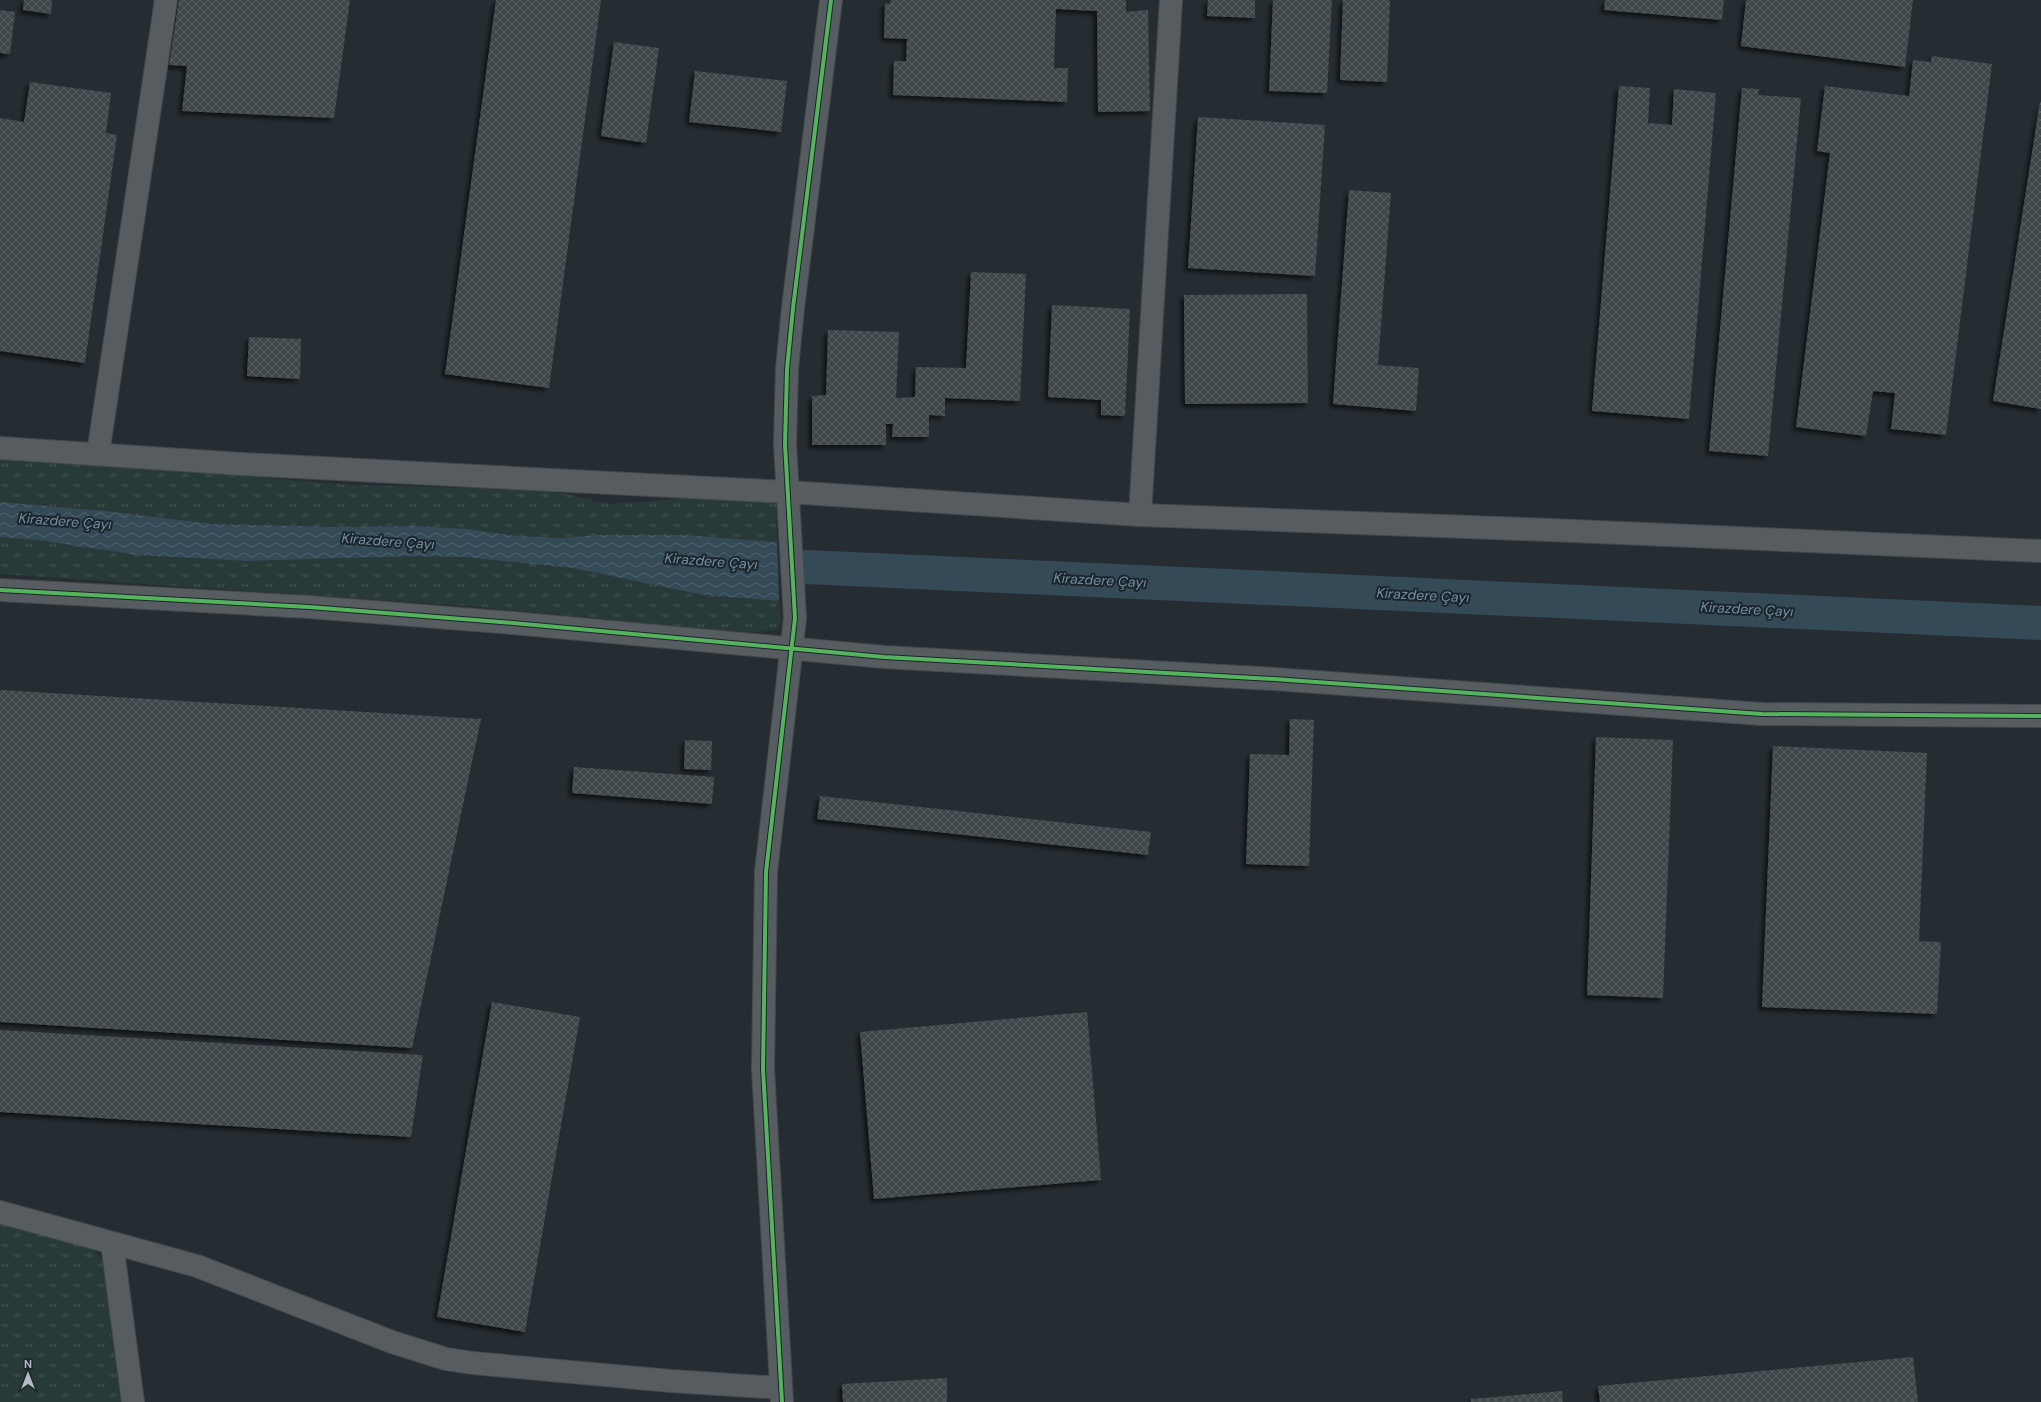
<svg xmlns="http://www.w3.org/2000/svg" width="2041" height="1402" font-family="'DM Sans',sans-serif">
	<defs>
		<pattern id="grass-tufts" width="24" height="20" patternUnits="userSpaceOnUse"><rect width="24" height="20" fill="#283a38"/><path d="M3 7l-1-3M5 7V3M7 7l1-3M15 17l-1-3M17 17v-4M19 17l1-3" fill="none" stroke="#455553"/></pattern>
		<pattern id="water-waves" width="16" height="10" patternUnits="userSpaceOnUse"><rect width="16" height="10" fill="#354a57"/><path d="M0 5q4-4 8 0t8 0" fill="none" stroke="#50626e"/></pattern>
		<pattern id="building-cross-hatch" width="8" height="8" patternUnits="userSpaceOnUse"><rect width="8" height="8" fill="#40464a"/><path d="M0 0l8 8M0 8l8-8" fill="none" stroke="#595f62"/></pattern>
		<filter id="shadow"><feDropShadow dx="-3.5" dy="3.5" stdDeviation="2" flood-color="#0009"/></filter>
	</defs>
	<rect width="100%" height="100%" fill="#262d32"/>
	<path fill="url(#grass-tufts)" d="M0,460l231,15 119,10 161,4 50,4 48,11 81,-6 58,1 28,5 1,38 -94,-7h-87l-33,3 -46,-2 -50,-7 -49,-3 -86,1 -120,-3 -106,-13 -106,-9z
		M0,537l45,3 92,15 109,6 170,-5 48,1 109,11 130,27 76,6 2,22 -6,7 -25,3 -282,-27 -468,-32z
		M0,1221l86,24 13,11 7,17 15,129h-121z"/>
	<path fill="url(#water-waves)" d="M0,502l106,9 106,13 120,3 86,-1 49,3 50,7 46,2 33,-3h87l94,7 2,59 -76,-6 -130,-27 -109,-11 -48,-1 -170,5 -109,-6 -92,-14 -45,-4z"/>
	<g fill="none" stroke-linecap="round" stroke-linejoin="round">
		<path stroke="#354a57" stroke-width="34" d="M806,567l1235,56"/>
	</g>
	<path fill="url(#building-cross-hatch)" filter="url(#shadow)" d="M24,0h28l-1,14 -28,-4z
		M179,0h171l-16,118 -152,-7 5,-45 -18,-1z
		M496,0h105l-52,388 -104,-14z
		M891,0h235v12l22,-2 2,101 -52,1 -1,-101 -41,-2 -2,59h14l-1,34 -174,-7 1,-34h12l1,-22 -23,-1 1,-35 5,1z
		M1208,0h47v18l-48,-2z
		M1273,0h59l-5,93 -58,-2z
		M1343,0h47l-3,82 -47,-2z
		M1605,0h119l-2,20 -118,-10z
		M1746,0h167l-8,67 -164,-21z
		M0,10l15,2 -5,42 -10,-1z
		M614,42l45,6 -13,95 -45,-7z
		M1932,56l60,8 -46,371 -55,-6 4,-36 -22,-2 -7,45 -70,-9 34,-274 -13,-2 8,-65 84,10 4,-36 18,2z
		M695,71l92,10 -6,51 -92,-10z
		M30,82l81,11 -5,40 11,2 -32,228 -85,-12v-233l24,4z
		M1619,86l31,2 -2,35 24,2 2,-36 42,4 -27,326 -97,-8z
		M1742,88l17,1 -1,6 43,3 -33,358 -59,-5z
		M2040,102h1v307l-48,-8z
		M1198,117l127,8 -10,151 -127,-8z
		M1349,190l42,3 -13,172 41,3 -3,43 -83,-7z
		M971,272l55,2 -6,127 -75,-3v18l-16,-1v22h-37l1,-13h-7v21h-74v-49l14,-1 2,-65 71,2 -3,66 19,-1 1,-30 50,1z
		M1307,294l1,109 -123,1 -1,-109z
		M1052,305l78,4 -5,107 -24,-1v-15l-53,-3z
		M249,337l52,2 -1,40 -53,-3z
		M0,690l481,29 -69,329 -412,-26z
		M1290,719l24,1 -5,146 -63,-2 4,-110 39,1z
		M1596,737l77,3 -10,258 -76,-3z
		M685,740l27,1 -1,29 -27,-1z
		M1773,746l154,7 -8,188 22,1 -4,72 -175,-7z
		M574,767l140,10 -2,27 -140,-11z
		M820,796l331,36 -3,23 -331,-36z
		M492,1002l88,15 -55,315 -88,-15z
		M1087,1012l14,168 -227,19 -14,-167z
		M0,1030l423,25 -12,82 -411,-25z
		M1913,1357l5,45h-318l-2,-16z
		M947,1378v24h-104l-1,-18z
		M1562,1391l1,11h-92v-3z"/>
	<g fill="none" stroke-linecap="round" stroke-linejoin="round">
		<defs>
			<path id="minor" d="M0,448l242,16 546,28 352,23 410,15 491,21
				M98,454l68,-454
				M1140,515l31,-515
				M0,590l309,17 204,16 371,34 390,22 488,35 279,2
				M0,1212l197,54 195,76 54,17 27,4 198,18 110,7
				M112,1243l21,159
				M782,1402l-19,-333 3,-197 29,-254 -10,-174 2,-75 6,-61 38,-308"/>
		</defs>
		<use href="#minor" stroke="#44494c" stroke-width="24"/>
		<use href="#minor" stroke="#575c60" stroke-width="22"/>
		<defs>
			<path id="cycleway" d="M0,590l309,17 204,16 371,34 390,22 488,35 279,2
				M782,1402l-19,-333 3,-197 29,-254 -10,-174 2,-75 6,-61 38,-308"/>
		</defs>
		<use href="#cycleway" stroke="#1b252b" stroke-width="6"/>
		<use href="#cycleway" stroke="#56b35d" stroke-width="4"/>
	</g>
	<g text-anchor="middle" dominant-baseline="central" stroke-width="4" stroke-linejoin="round" paint-order="stroke">
		<g font-size="14" font-style="italic" fill="#7391a4" stroke="#1b252b">
			<text transform="translate(65 521) rotate(4)">Kirazdere Çayı</text>
			<text transform="translate(388 541) rotate(4)">Kirazdere Çayı</text>
			<text transform="translate(711 561) rotate(4)">Kirazdere Çayı</text>
			<text transform="translate(1100 580) rotate(3)">Kirazdere Çayı</text>
			<text transform="translate(1423 595) rotate(3)">Kirazdere Çayı</text>
			<text transform="translate(1747 609) rotate(3)">Kirazdere Çayı</text>
		</g>
	</g>
	<g transform="translate(28 1374)" stroke="#1b252b" stroke-width="3" paint-order="stroke">
	<path d="M0-3L7 15L0 10L-7 15Z" fill="#b0bbc3"/>
	<text y="-6" font-size="11" font-weight="bold" text-anchor="middle" fill="#b0bbc3">N</text>
	</g>
</svg>
